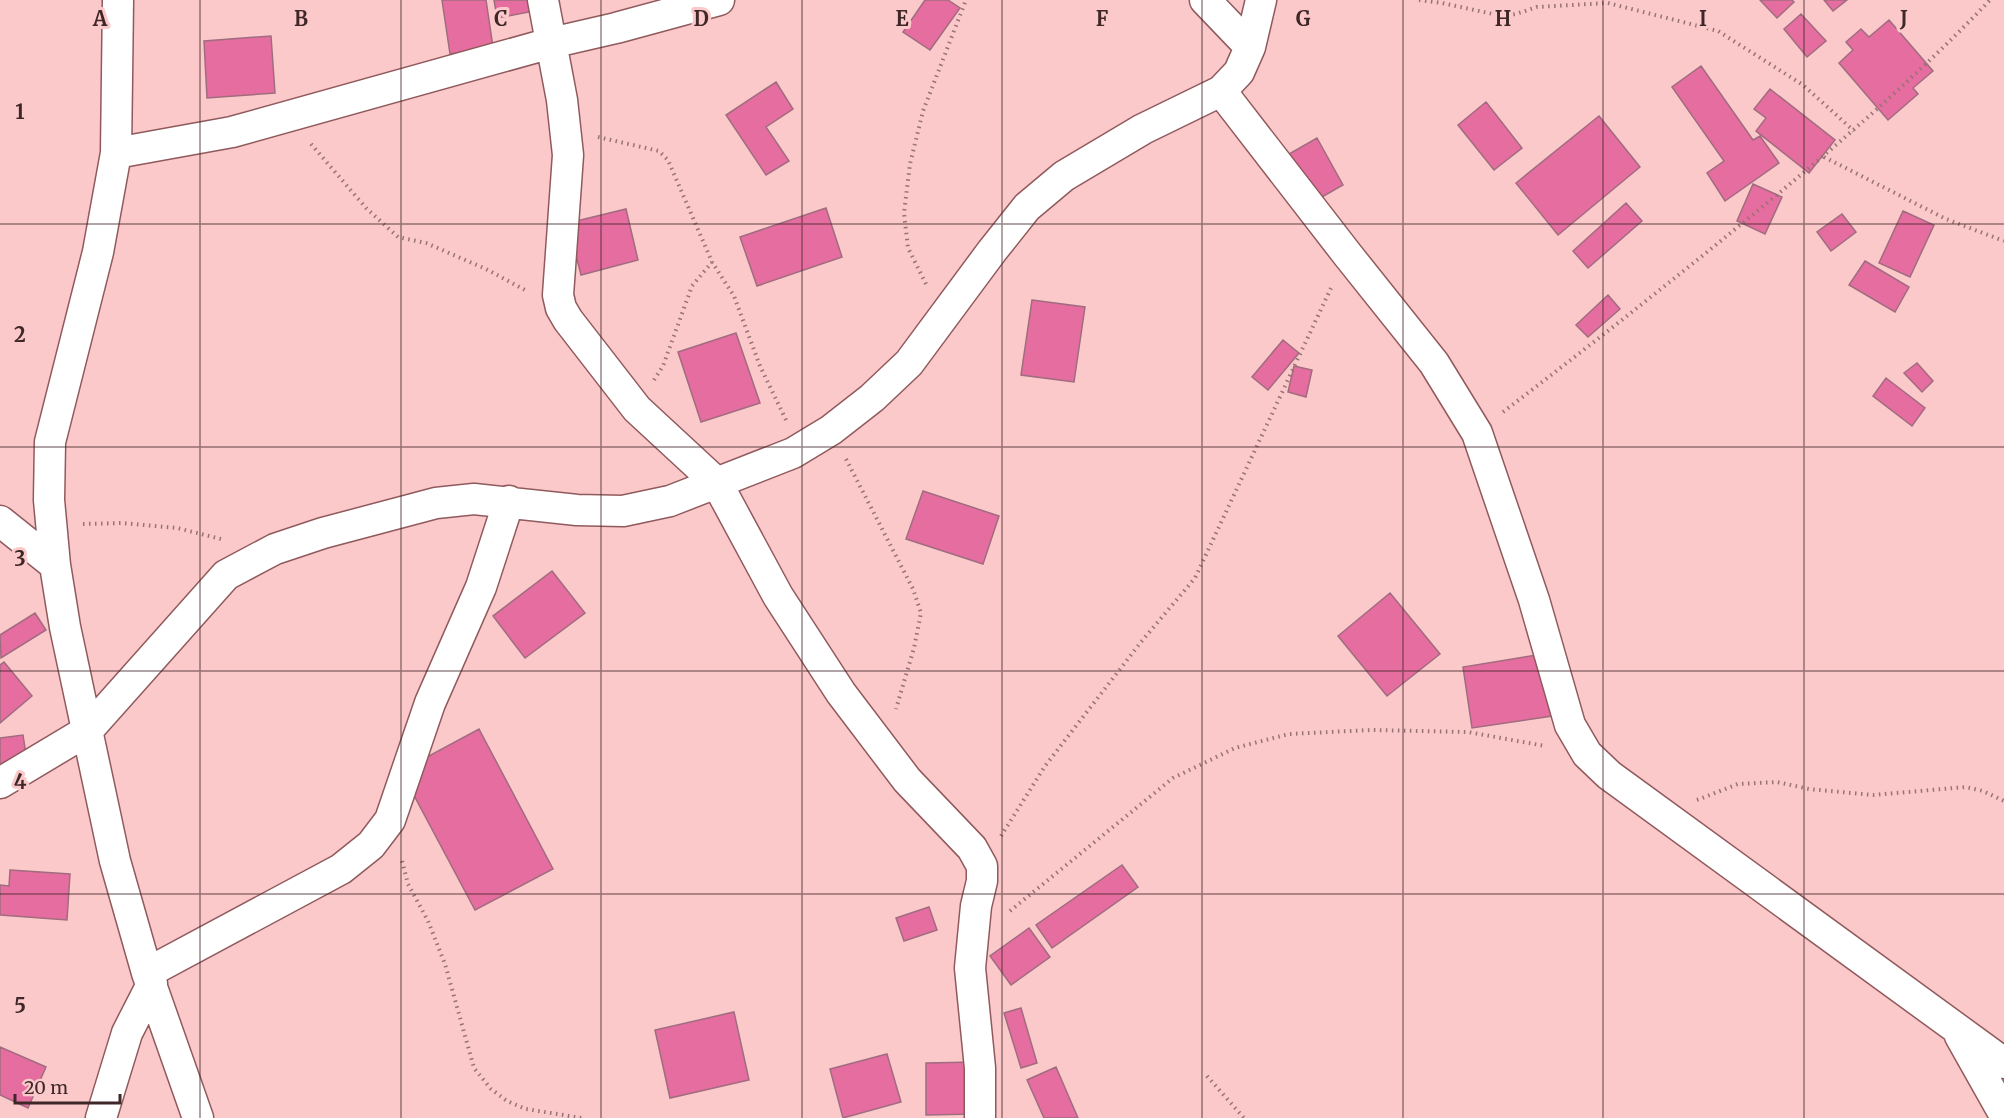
<svg xmlns="http://www.w3.org/2000/svg" width="2004" height="1118" font-family="Merriweather,serif">
	<rect width="100%" height="100%" fill="#fbc9ca"/>
	<path fill="#e66d9f" stroke="#a06c7f" stroke-width="1.5" d="M442,0h44l7,47 -43,7z
		M494,0h49l2,9 -48,9z
		M925,0h23l12,8 -30,42 -27,-18z
		M1760,0h32l2,2 -17,16z
		M1824,0h23l-14,11z
		M1801,14l25,27 -19,16 -23,-28z
		M1889,20l44,51 -20,17 5,6 -30,26 -49,-57 14,-13 -7,-8 15,-13 8,8z
		M271,36l4,57 -68,5 -3,-57z
		M1701,66l52,74 7,-4 19,27 -54,38 -18,-28 17,-12 -52,-74z
		M776,82l17,27 -27,18 23,34 -23,14 -40,-60z
		M1770,89l65,51 -26,33 -53,-42 10,-13 -12,-9z
		M1486,102l36,46 -28,22 -36,-45z
		M1599,116l41,51 -82,68 -42,-52z
		M1317,138l26,47 -35,20 -26,-47z
		M1753,184l29,13 -17,37 -28,-13z
		M1626,203l16,18 -54,47 -15,-17z
		M826,208l16,49 -85,29 -17,-49z
		M626,209l12,51 -57,15 -13,-52z
		M1903,211l31,14 -24,52 -31,-14z
		M1842,214l14,18 -25,19 -14,-19z
		M1865,261l44,26 -14,25 -46,-27z
		M1608,295l12,14 -32,28 -12,-12z
		M1032,300l53,7 -11,75 -53,-7z
		M736,333l24,70 -59,19 -23,-70z
		M1283,340l16,13 -31,37 -16,-13z
		M1917,363l16,18 -11,11 -18,-19z
		M1294,366l18,4 -6,27 -18,-5z
		M1886,378l39,30 -13,18 -39,-30z
		M923,491l76,25 -16,48 -77,-25z
		M552,571l33,42 -60,45 -32,-42z
		M1390,593l50,61 -53,42 -49,-60z
		M35,613l11,17 -45,28 -1,-23z
		M1543,654l9,62 -80,12 -9,-61z
		M4,662l28,34 -32,27v-58z
		M479,729l74,140 -78,41 -74,-139z
		M23,735l7,45 -30,4v-46z
		M1122,865l16,22 -86,61 -16,-23z
		M10,870l60,4 -3,46 -67,-5v-30l9,1z
		M929,907l8,23 -33,11 -8,-23z
		M1029,928l21,29 -39,28 -21,-29z
		M1021,1008l16,55 -16,5 -17,-55z
		M734,1012l15,68 -79,18 -15,-68z
		M0,1047l46,20 -18,41 -28,-13z
		M887,1054l14,48 -58,16 -13,-49z
		M975,1062v52l-49,1v-52z
		M1056,1067l22,51h-34l-17,-38z"/>
	<g fill="none" stroke-linecap="round" stroke-linejoin="round">
		<defs>
			<path id="street" d="M118,0l-2,153 -18,99 -48,190 -1,58 6,65 10,62 50,234 32,112 51,145
				M543,0l19,100 6,55 -10,140 3,13 7,12 69,89 80,74 61,113 63,97 66,87 65,68 10,18v15l-6,25 -6,62 10,100v50
				M1205,0l45,47
				M1221,91l126,163 87,109 43,70 57,167 36,125 17,29 22,21 395,288
				M116,153l116,-21 319,-89 65,-15 103,-28
				M0,521l55,44
				M0,783l87,-52 139,-156 49,-26 48,-16 113,-30 38,-4 103,11 46,1 47,-10 123,-48 38,-23 41,-32 37,-35 83,-112 35,-44 37,-31 79,-47 78,-38 18,-19 11,-25 11,-47
				M147,973l194,-104 30,-24 19,-25 40,-117 51,-116 28,-86
				M1960,1036l44,78
				M101,1118l26,-85 25,-49"/>
		</defs>
		<use href="#street" stroke="#905a5d" stroke-width="33"/>
		<path stroke="#977374" stroke-width="4" stroke-dasharray="1.5 4.5" stroke-linecap="butt" d="M1419,0l23,3 60,13 14,-2 21,-7 71,-4 110,28 85,54 51,46
			M598,137l61,14 9,9 44,102 22,34 26,70 26,54
			M311,144l55,64 32,29 28,6 60,26 39,21
			M1824,157l122,62 58,22
			M926,284l-18,-36 -4,-35 6,-49 13,-53 43,-111
			M654,380l9,-14 29,-80 20,-24
			M1503,412c80,-61 159,-123 236,-186 88,-72 173,-144 251,-226
			M846,459l67,130 8,24 -7,35 -18,61
			M83,524l39,-1 55,5 44,11
			M1697,800l41,-16 39,-2 32,7 64,6 93,-8 17,4 21,10
			M1001,836l44,-70 96,-124 54,-64 136,-290
			M402,861l6,23 20,37 17,43 29,104 17,21 16,12 19,8 56,9
			M1010,911l163,-133 62,-30 54,-14 82,-4 97,2 77,14
			M1207,1076l37,42"/>
		<use href="#street" stroke="#fff" stroke-width="30"/>
	</g>
	<path fill="none" stroke="#3f2728" stroke-width="1.5" stroke-opacity="0.55" d="M200,0v1118M401,0v1118M601,0v1118M802,0v1118M1002,0v1118M1202,0v1118M1403,0v1118M1603,0v1118M1804,0v1118M0,224h2004M0,447h2004M0,671h2004M0,894h2004"/>
	<g font-size="20" text-anchor="middle" font-weight="bold" fill="#3f2728" stroke="#fbc9ca" stroke-width="6" stroke-linejoin="round" paint-order="stroke">
		<text x="100" y="26">A</text>
		<text x="301" y="26">B</text>
		<text x="501" y="26">C</text>
		<text x="701" y="26">D</text>
		<text x="902" y="26">E</text>
		<text x="1102" y="26">F</text>
		<text x="1303" y="26">G</text>
		<text x="1503" y="26">H</text>
		<text x="1703" y="26">I</text>
		<text x="1904" y="26">J</text>
		<text x="20" y="119">1</text>
		<text x="20" y="342">2</text>
		<text x="20" y="566">3</text>
		<text x="20" y="789">4</text>
		<text x="20" y="1013">5</text>
	</g>
	<path d="M15 1094v9h105v-9" fill="none" stroke="#3f2728" stroke-width="3"/>
	<text x="24" y="1094" font-size="18" fill="#3f2728" stroke="#fbc9ca" stroke-width="4.5" paint-order="stroke">20 m</text>
</svg>
